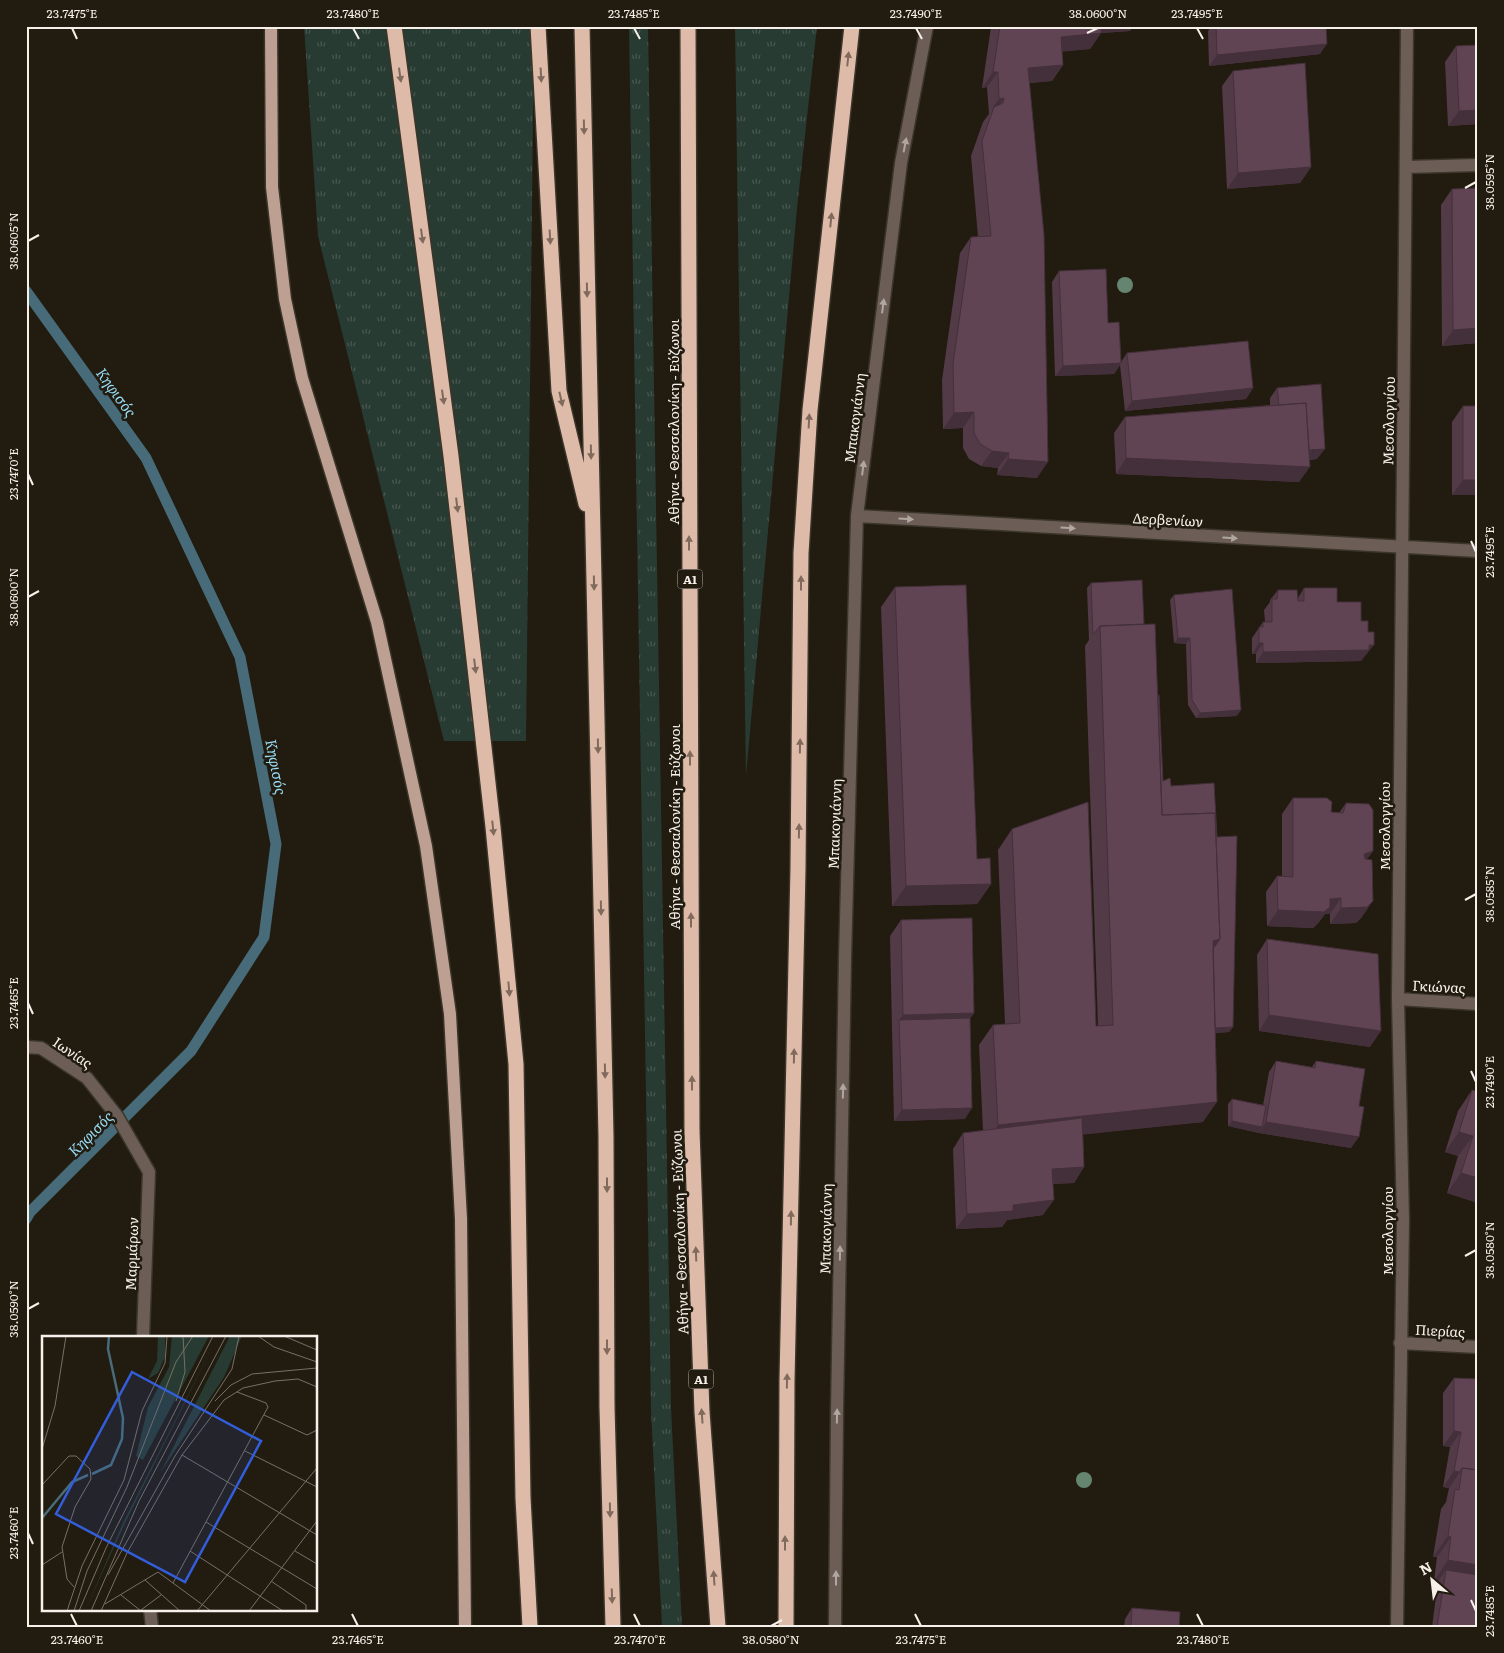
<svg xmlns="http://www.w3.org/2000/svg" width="1504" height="1653" font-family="Literata,serif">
	<defs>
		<pattern id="grass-tufts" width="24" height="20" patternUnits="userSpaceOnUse" patternTransform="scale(1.25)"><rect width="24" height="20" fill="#283b32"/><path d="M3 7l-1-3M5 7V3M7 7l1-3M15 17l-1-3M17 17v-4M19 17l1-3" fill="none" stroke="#485850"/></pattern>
	</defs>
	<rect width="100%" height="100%" fill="#221b10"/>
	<path fill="url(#grass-tufts)" d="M304,26h230l-8,715h-82l-126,-505z
		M629,26h19l23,1382 11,219h-20l-11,-216z
		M735,26h82l-20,182 -51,568z"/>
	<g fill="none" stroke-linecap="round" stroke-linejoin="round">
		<path stroke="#476b79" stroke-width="11" d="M26,291l120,167 94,199 36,187 -12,93 -73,114 -161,161 -4,7"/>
		<defs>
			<path id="minor" d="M1407,167l71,-2
				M857,516l621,35
				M1398,999l80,5
				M26,1047l15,1 46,30 30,38 32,56 -6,165
				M1400,1343l78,4
				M150,1609l2,18
				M835,1627l2,-215 8,-454 12,-442 44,-353 26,-137
				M1397,1627l6,-407 -5,-221 9,-973"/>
			<path id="major" d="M271,26l1,161 13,112 17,79 75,244 49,224 24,168 11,205 4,408"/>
			<path id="highway" d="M394,26l57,430 42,371 23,237 7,434 7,129
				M538,26l21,365 27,113
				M582,26l24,1110 1,271 6,220
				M688,26l4,1105 10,281 16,215
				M786,1627l1,-246 11,-513 3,-315 9,-143 42,-384"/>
		</defs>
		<use href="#minor" stroke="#3b352a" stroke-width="15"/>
		<use href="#major" stroke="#3b352a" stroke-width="15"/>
		<use href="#highway" stroke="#3b352a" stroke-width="18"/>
		<use href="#minor" stroke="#6c5e57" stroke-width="12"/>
		<use href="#major" stroke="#bda092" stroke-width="12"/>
		<use href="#highway" stroke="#debaa9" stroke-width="15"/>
	</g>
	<g fill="#658570">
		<circle cx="1125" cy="285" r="8"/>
		<circle cx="1084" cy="1480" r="8"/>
	</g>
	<path fill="#533a47" d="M987,26h146l-3,5 -29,2 -11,16 -28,2 1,14 -11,16 -22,2 7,395 -40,-3 1,-7 -17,-2 -12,-7 -6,-11v-20l-20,1 -1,-49 18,-127 11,-16h7l-7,-81 12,-34 6,-8 -2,-27 -5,1 9,-61z
		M1211,26h115l-6,28 -111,12 -1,-35z
		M1456,46l22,78 -30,2 -3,-64z
		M1233,71l78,96 -11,16 -73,6 -5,-103z
		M1452,189l26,154 -36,3 -1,-141z
		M1059,271l49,52 13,39 6,-9 126,35 -7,11 -121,12 -5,-46 -6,9 -59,2 -3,-94z
		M1277,388l40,71 -7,1 -11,22 -183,-8 -2,-41 11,-16 145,-12v-7z
		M1463,406h15v89h-26v-73z
		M1091,583l53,41 14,71 5,86 8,5 46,51 16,190 -4,5 -14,1 -12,89 -120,12 1,33 -10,16 -21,1 -10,31 -36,5 -5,7 -46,2 -3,-80 10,-16 20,-2 -4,-86 14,-20 12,-1 -7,-174 14,-21 84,197h2l-13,-380 4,-6 -2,-52z
		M895,587l82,272 14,25 -14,20 -85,2 -11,-299z
		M1304,588l33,14 24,19 5,34h-1l-4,6 -105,2v-9h-4v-16l11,-16h2l-1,-12 6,-8v-2l8,-10 20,8z
		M1174,595l63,121 -41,2 -8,-13 -2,-61 -12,-1 -4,-43z
		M1293,798l38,14 8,1 7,-10 27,48 -6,8 -5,58 -6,6 -26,1v-10h-5l-6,8 -6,6 -46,-2 -1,-34 11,-16h5v-62z
		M901,920l73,93 -4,5 -5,101 -71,2 -4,-185z
		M1267,939l103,108 -111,-16 -2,-76z
		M1276,1061l36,6 4,-6 35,87 -92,-15 -31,-7v-22l4,-5 31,6 6,-33z
		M1472,1090l6,2v111l-31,-10 11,-37 -13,-4 13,-41z
		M1454,1378l24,1v248h-46l6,-46h-4l3,-24h-4l8,-48 5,-7 3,-14 -6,-1 7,-40 -7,-1v-53z
		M1132,1608l47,19h-55l1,-8z"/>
	<path fill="#44303a" d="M1095,26h38l-3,5 -29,2 -11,16 -40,4 11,-16z
		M1327,44l-7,10 -111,12 8,-11z
		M1063,65l-11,16 -35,3 11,-16z
		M993,72h5l-11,15 -5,1z
		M1004,98l-11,16v-7l6,-8z
		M1478,110v14l-30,2 11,-15z
		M1311,167l-11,16 -73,6 11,-16z
		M1478,328v15l-36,3 11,-16z
		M1121,363l-7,11 -59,2 8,-10z
		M1253,388l-7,11 -121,12 7,-10z
		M974,412l-11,16 -20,1 11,-16z
		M1325,449l-8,10 -20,2 8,-10z
		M992,451l17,2 -11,15 -17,-2z
		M1126,458l184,9 -11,15 -183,-8z
		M1008,459l40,3 -11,16 -40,-3z
		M1463,480h15v15h-26z
		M1178,638h12l-4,6 -12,-1z
		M1259,643h4l-7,11h-4z
		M1369,645h5l-13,16 -105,2 7,-11z
		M1241,710l-4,6 -41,2 4,-5z
		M1373,851l-11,15 2,-12z
		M991,884l-14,20 -85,2 14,-20z
		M1341,898l-11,16h-5l-6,8 -6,6 -46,-2 11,-16 52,-11z
		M1373,901l-11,16 -6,6 -26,1 11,-16z
		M1220,939l-14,20 7,-18z
		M974,1013l-11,16 -64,-9 4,-5z
		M1269,1015l112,16 -11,16 -111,-16z
		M1233,1027l-4,5 -28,2 4,-5z
		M1217,1102l-14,20 -219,23 14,-20z
		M972,1108l-7,11 -71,2 8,-11z
		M1232,1121l30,6 -3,6 -31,-7z
		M1266,1122l93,15 -8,11 -92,-15z
		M1459,1132l14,4 -15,20 -13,-4z
		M1084,1167l-10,16 -33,1 11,-15z
		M1461,1173l17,5v25l-31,-10z
		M1054,1200l-11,15 -36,5 -5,7 -46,2 11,-15 46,-9z
		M1454,1431l7,1 -11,15 -7,-1z
		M1454,1471l6,1 -11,16 -6,-1z
		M1448,1536l3,1 -14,20h-4z
		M1448,1560l30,5v22l-32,-17 -8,11h-4z"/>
	<path fill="#614453" stroke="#44303a" d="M1000,26h101v7l-40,4 2,28 -35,3 16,167 4,227 -40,-3 1,-6 -17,-2 -12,-7 -6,-11v-21l-20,1 -1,-49 18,-127 20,-1 -9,-95 12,-34 9,-4 1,-5 -5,1 -1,-27h-5z
		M1216,26h110l1,18 -110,11z
		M1478,45v65l-19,1 -3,-65z
		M1305,63l6,104 -73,6 -5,-102z
		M1478,188v140l-25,2 -1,-141z
		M1106,269l2,54 11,-1 2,41 -58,3 -4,-95z
		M1248,341l5,47 -121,13 -5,-48z
		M1321,384l4,65 -16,1 -3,-47 -27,2 -2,-17z
		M1306,403l4,64 -184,-9 -1,-41z
		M1463,406h15v74h-15z
		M1142,580l2,44 -44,2 -7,9 -2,-52z
		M966,585l11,274 13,-1 1,26 -85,2 -11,-299z
		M1304,588h33v14h24v19h7v11h6v13h-5v5l-106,2v-9h-4v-16h4v-5h9v-23h5l1,-9h19l1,11h6z
		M1232,589l9,121 -41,3 -8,-13 -2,-62h-12l-4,-43z
		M1155,624l7,191 53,-2 5,126 -7,2 4,161 -219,23 -5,-100 27,-2 -8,-194 76,-27 8,224 17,-1 -13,-399z
		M1158,695h1l4,86 7,-3 1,8 43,-3 3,54 20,-1 -4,191 -18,1 -2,-79 7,-10 -5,-126 -53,2z
		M1293,798h34l5,4 -1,10 12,1 3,-10 23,1 4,6v41l-9,3 1,5 7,1 1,41 -6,6 -26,1v-10l-11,1v8l-6,5 -46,-2 -1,-34 16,1z
		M972,918l2,95 -71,2 -2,-95z
		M1267,939l111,15 3,77 -112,-16z
		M970,1018l2,90 -70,2 -3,-90z
		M1276,1061l39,7 1,-7 49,8 -6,37 5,1 -5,30 -93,-15z
		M1472,1090l6,2v86l-17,-5 12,-37 -14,-4z
		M1232,1099l34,7 -4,21 -30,-6z
		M1082,1118l2,49 -32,2 2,31 -41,5v6l-46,3 -4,-81z
		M1454,1378l24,1v91l-16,-2 -2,4 -6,-1 7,-39 -7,-1z
		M1462,1468l16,2v95l-30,-5 3,-23 -3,-1 7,-47 4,1z
		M1446,1570l32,5v52h-41z
		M1132,1608l48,4 -1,15h-48z"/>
	<defs><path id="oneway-solid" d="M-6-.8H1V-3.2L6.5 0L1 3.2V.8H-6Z" transform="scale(1.25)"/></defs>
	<g fill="#806a5c">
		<use href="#oneway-solid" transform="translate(848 59) rotate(-84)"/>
		<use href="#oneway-solid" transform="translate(400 75) rotate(82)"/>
		<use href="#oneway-solid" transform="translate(541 75) rotate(87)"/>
		<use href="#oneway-solid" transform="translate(584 127) rotate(89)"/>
		<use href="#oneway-solid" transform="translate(831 220) rotate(-84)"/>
		<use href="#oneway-solid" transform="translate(422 236) rotate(82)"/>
		<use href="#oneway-solid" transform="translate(550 237) rotate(87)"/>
		<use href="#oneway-solid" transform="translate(587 290) rotate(89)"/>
		<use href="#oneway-solid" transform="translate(443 397) rotate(82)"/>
		<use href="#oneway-solid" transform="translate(561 399) rotate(77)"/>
		<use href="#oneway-solid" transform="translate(809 421) rotate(-87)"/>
		<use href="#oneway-solid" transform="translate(591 452) rotate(89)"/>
		<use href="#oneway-solid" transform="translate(457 505) rotate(83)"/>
		<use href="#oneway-solid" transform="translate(689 543) rotate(-90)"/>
		<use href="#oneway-solid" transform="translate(594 583) rotate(89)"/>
		<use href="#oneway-solid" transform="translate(801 583) rotate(-90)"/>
		<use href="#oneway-solid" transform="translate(475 666) rotate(83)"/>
		<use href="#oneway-solid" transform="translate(598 746) rotate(89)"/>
		<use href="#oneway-solid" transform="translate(800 746) rotate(-89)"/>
		<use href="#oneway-solid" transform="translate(690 758) rotate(-90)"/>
		<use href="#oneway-solid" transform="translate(493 828) rotate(84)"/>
		<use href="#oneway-solid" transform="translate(799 831) rotate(-89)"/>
		<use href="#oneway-solid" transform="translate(601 908) rotate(89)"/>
		<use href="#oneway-solid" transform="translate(691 920) rotate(-90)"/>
		<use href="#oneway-solid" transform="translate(509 989) rotate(85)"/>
		<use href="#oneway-solid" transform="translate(794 1056) rotate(-89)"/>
		<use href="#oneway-solid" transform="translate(605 1071) rotate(89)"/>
		<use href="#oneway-solid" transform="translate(692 1083) rotate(-90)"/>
		<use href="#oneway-solid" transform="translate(607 1185) rotate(90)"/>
		<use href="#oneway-solid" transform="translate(791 1218) rotate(-89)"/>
		<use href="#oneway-solid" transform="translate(696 1254) rotate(-92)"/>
		<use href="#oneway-solid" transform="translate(607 1347) rotate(90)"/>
		<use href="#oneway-solid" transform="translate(787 1381) rotate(-89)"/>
		<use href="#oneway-solid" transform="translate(702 1416) rotate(-94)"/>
		<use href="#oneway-solid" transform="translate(610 1510) rotate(89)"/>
		<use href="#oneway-solid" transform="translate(785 1543) rotate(-90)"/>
		<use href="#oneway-solid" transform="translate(714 1578) rotate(-94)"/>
		<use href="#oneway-solid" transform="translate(612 1596) rotate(88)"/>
	</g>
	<g fill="#b0a7a0">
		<use href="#oneway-solid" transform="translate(905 145) rotate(-79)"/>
		<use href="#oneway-solid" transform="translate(883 306) rotate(-83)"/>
		<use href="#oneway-solid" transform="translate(863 468) rotate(-83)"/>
		<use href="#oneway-solid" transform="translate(906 519) rotate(3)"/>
		<use href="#oneway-solid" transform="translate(1068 528) rotate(3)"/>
		<use href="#oneway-solid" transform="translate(1230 538) rotate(3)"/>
		<use href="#oneway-solid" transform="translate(843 1091) rotate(-89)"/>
		<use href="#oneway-solid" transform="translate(840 1253) rotate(-89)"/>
		<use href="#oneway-solid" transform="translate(837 1416) rotate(-89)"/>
		<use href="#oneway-solid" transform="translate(836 1578) rotate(-90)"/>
	</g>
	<path fill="none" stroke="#f5f0e9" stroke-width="2" d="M72,28l5,11M353,28l6,11M634,28l6,11M916,28l6,11M1197,28l6,11M1087,33l11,-5M1465,188l11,-6M28,241l11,-6M28,474l5,11M1471,541l5,11M28,597l11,-6M1465,900l11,-6M28,1003l5,11M1471,1071l5,11M1465,1256l11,-6M28,1309l11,-6M28,1533l5,11M1471,1600l5,11M71,1614l6,12M352,1614l6,12M634,1614l6,12M915,1614l6,12M1197,1614l6,12M771,1626l11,-6"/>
	<g text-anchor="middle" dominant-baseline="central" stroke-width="5" stroke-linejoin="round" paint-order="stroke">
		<g fill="#221b10" stroke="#b6b0a8" stroke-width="1">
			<rect x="677.5" y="569.5" width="25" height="19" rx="4"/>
			<rect x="688.5" y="1369.5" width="25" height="19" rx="4"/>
		</g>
		<g font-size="12" font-weight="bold" fill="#f5f0e9">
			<text x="690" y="579">Α1</text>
			<text x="701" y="1379">Α1</text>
		</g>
		<g font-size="14" fill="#f5f0e9" stroke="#221b10">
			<text transform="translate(854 418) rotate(-83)">Μπακογιάννη</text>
			<text transform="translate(1388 421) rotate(-89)">Μεσολογγίου</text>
			<text transform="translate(673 422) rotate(-90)">Αθήνα - Θεσσαλονίκη - Εύζωνοι</text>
			<text transform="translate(1168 519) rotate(3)">Δερβενίων</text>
			<text transform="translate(834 824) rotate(-88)">Μπακογιάννη</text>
			<text transform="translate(1384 826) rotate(-90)">Μεσολογγίου</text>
			<text transform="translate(674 827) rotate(-90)">Αθήνα - Θεσσαλονίκη - Εύζωνοι</text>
			<text transform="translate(1439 986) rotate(3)">Γκιώνας</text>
			<text transform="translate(73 1052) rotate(34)">Ιωνίας</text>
			<text transform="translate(825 1229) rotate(-89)">Μπακογιάννη</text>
			<text transform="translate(1387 1231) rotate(-90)">Μεσολογγίου</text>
			<text transform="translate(679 1232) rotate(-92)">Αθήνα - Θεσσαλονίκη - Εύζωνοι</text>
			<text transform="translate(131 1254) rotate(-88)">Μαρμάρων</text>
			<text transform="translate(1440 1330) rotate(3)">Πιερίας</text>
		</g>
		<g font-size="15" font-style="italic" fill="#97dbf5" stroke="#221b10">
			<text transform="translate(117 392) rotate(54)">Κηφισός</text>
			<text transform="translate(277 767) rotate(79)">Κηφισός</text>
			<text transform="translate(90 1133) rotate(-45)">Κηφισός</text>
		</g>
	</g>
	<g transform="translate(42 1336)">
		<rect width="275" height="275" fill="#221b10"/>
		<path d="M116,0h7v21l-7,16 -10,6 9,-18zM130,0h37l-66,124 -7,-4 12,-49 21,-40zM176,0l-93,187 -40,88 38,-88zM188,0h12l-18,41 -64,96z" fill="#283b32"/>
		<path fill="none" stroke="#476b79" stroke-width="2.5" d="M50,138l19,-9 11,-26 1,-21 -15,-69 1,-13M0,182l30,-36 16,-7"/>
		<path fill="none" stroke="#767067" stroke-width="1" d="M216,0l16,11 43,15M242,0l33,14M134,65l9,-29 -2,-36M173,65l16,-16 21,-11 65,-6M222,79l43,20 10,-5M0,113l13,-43 11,-70M203,115l72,36M140,119l135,80M0,149l27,-29h7l14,13 1,10 -16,28 -13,40 5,32 7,8M164,186l111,67M148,215l93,60M253,215l22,13M0,229l20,-13M66,239l67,-119 57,-87 7,-33M103,244l35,31M229,245l35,24v6M131,247l95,-176 -2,-4 -29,-11M79,259l20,16M63,268l53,-32 53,39M99,274l20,-15M25,275l15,-45 42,-86 18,-69 23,-48 2,-27M32,275l13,-40 40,-84 49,-125 17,-26M37,275l27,-63 107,-212M49,275l48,-110 87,-165M59,275l26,-58 55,-98 42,-55 19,-12 32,-7 23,-2 19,8M155,275l120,-143M207,275l68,-90"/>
		<path fill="#335eda" fill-opacity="0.15" stroke="#335eda" stroke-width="2.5" d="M90,36l129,69 -76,141 -129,-68z"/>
		<rect width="275" height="275" fill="none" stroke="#f5f0e9" stroke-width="2.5"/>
	</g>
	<rect width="1504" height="1653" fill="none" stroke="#221b10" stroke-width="55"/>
	<g transform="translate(1432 1580) rotate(332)" stroke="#221b10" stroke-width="4" paint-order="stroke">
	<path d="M0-4L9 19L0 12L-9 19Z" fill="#f5f0e9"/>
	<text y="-8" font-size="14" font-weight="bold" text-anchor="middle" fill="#f5f0e9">N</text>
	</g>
	<rect x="28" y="28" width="1448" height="1598" fill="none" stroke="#f5f0e9" stroke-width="2"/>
	<g font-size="12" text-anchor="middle" fill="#f5f0e9">
		<text x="72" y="18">23.7475°E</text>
		<text x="353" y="18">23.7480°E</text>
		<text x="634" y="18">23.7485°E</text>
		<text x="916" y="18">23.7490°E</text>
		<text x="1098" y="18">38.0600°N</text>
		<text x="1197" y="18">23.7495°E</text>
		<text transform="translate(1490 182) rotate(-90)" y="4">38.0595°N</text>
		<text transform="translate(14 241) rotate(-90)" y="4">38.0605°N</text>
		<text transform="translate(14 474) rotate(-90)" y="4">23.7470°E</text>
		<text transform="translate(1490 552) rotate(-90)" y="4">23.7495°E</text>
		<text transform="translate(14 597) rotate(-90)" y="4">38.0600°N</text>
		<text transform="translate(1490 894) rotate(-90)" y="4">38.0585°N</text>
		<text transform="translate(14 1003) rotate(-90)" y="4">23.7465°E</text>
		<text transform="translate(1490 1082) rotate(-90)" y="4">23.7490°E</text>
		<text transform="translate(1490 1250) rotate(-90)" y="4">38.0580°N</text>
		<text transform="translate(14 1309) rotate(-90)" y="4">38.0590°N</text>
		<text transform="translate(14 1533) rotate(-90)" y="4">23.7460°E</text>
		<text transform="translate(1490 1611) rotate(-90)" y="4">23.7485°E</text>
		<text x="77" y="1644">23.7460°E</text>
		<text x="358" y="1644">23.7465°E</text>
		<text x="640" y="1644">23.7470°E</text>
		<text x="771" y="1644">38.0580°N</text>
		<text x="921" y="1644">23.7475°E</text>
		<text x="1203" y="1644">23.7480°E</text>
	</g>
</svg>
